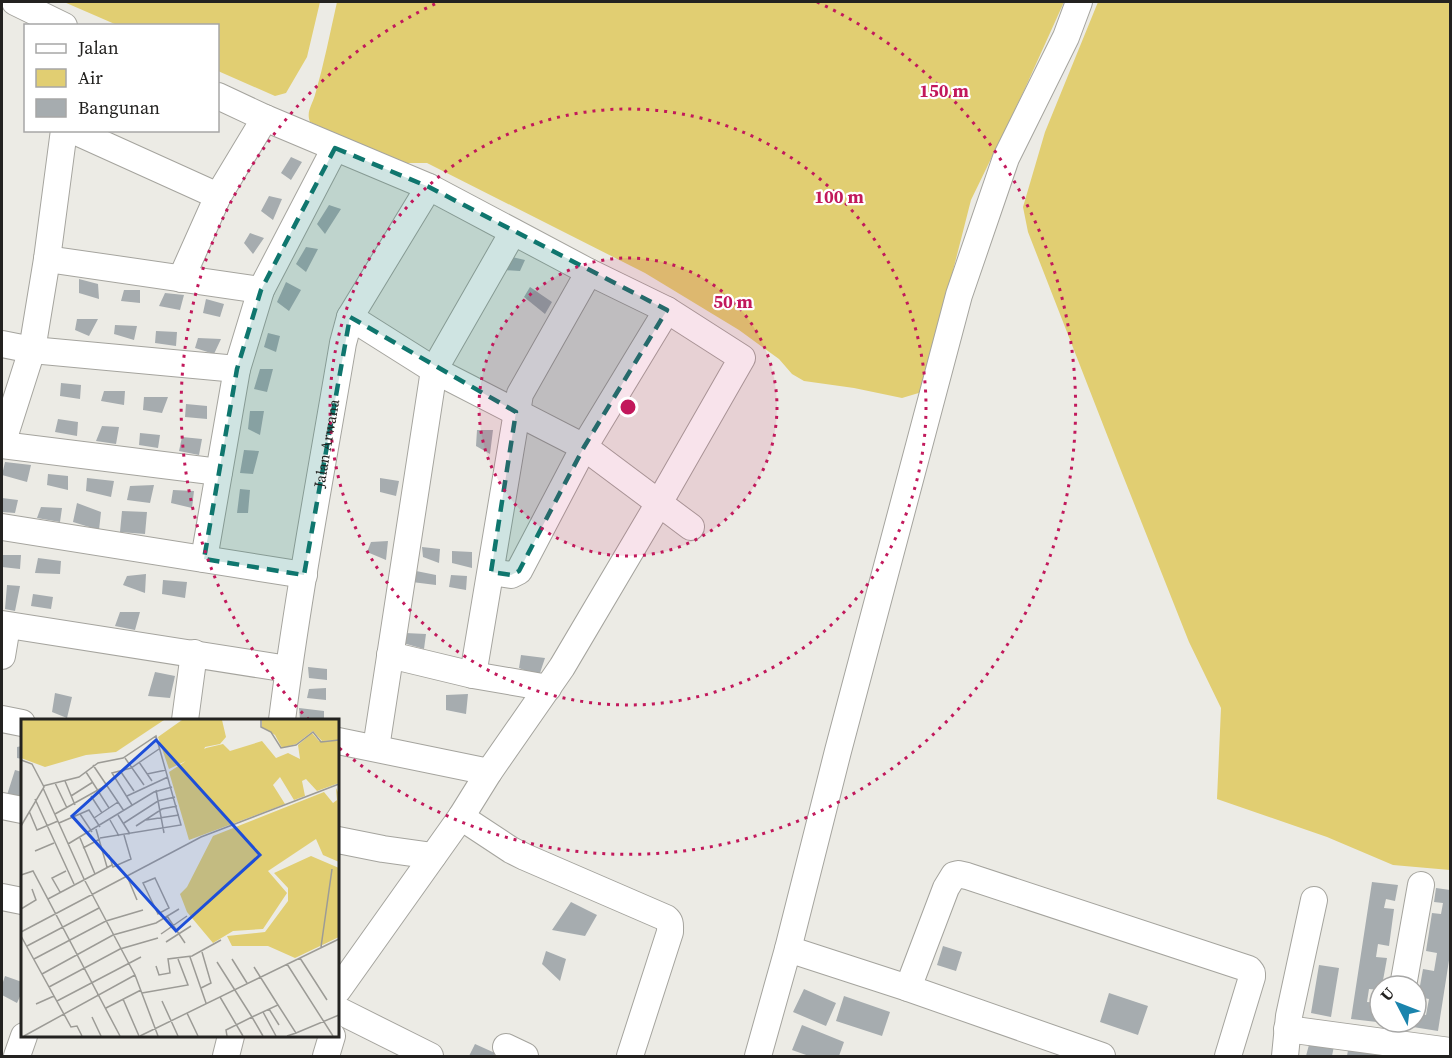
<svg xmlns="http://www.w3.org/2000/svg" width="1452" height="1058" font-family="'Source Serif 4',serif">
	<rect width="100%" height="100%" fill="#ecebe5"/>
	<path fill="#e1ce72" d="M64,2h256l-13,55 -21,36 -11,3 -57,-25v-45l-101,-1z
		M337,2h727l-42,93 -51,105 -49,192 -20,6 -48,-10 -50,-7 -12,-7 -13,-15 -40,-29 -94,-57 -218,-110h-25l-92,-41c-4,-10 2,-17 5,-27 9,-31 15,-62 22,-93z
		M1098,2h352v868l-57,-5 -66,-28 -110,-38 4,-91 -32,-66 -71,-179 -90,-231 -5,-25 22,-75z"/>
	<path fill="#a6acaf" d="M291,157l11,5 -11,18 -10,-7z
		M269,196l13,3 -9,21 -12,-9z
		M329,205l12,4 -16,25 -8,-10z
		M250,233l14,5 -11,16 -9,-11z
		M306,247l12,2 -12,23 -10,-8z
		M512,257l13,3 -5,11 -16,-1z
		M79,279l19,5 1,15 -20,-6z
		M286,282l15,8 -12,21 -12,-9z
		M530,287l22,15 -7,12 -21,-17z
		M124,290h16v13l-19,-2z
		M165,293l19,2 -4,15 -21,-4z
		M206,299l18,5 -4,13 -17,-4z
		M77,319h21l-9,17 -14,-6z
		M115,325l22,1 -3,14 -20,-6z
		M156,331l21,1 -1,14 -21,-3z
		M268,333l12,3 -4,16 -12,-5z
		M198,338l23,1 -7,15 -19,-6z
		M260,369h13l-6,23 -13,-3z
		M61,383l20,2 -1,14 -20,-3z
		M104,391h21l-1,14 -23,-4z
		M144,397h24l-6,16 -19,-3z
		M186,404l21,2v13l-22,-2z
		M250,411h14l-4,24 -12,-6z
		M58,419l20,3 -1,14 -22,-4z
		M102,426l17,1 -3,17 -20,-3z
		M477,430h16l-3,24 -14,-8z
		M140,433l20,2 -2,13 -19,-3z
		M182,437l20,2 -3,16 -20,-4z
		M244,450l15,1 -6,23 -13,-1z
		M5,462l26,3 -4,17 -25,-7z
		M48,474l20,2v14l-21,-5z
		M87,478l27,3 -3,16 -25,-6z
		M380,478l19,3 -3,15 -16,-4z
		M154,485l-4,18 -23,-3 3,-14z
		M240,489l10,1 -2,23h-11z
		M173,490l21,1 -2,17 -21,-5z
		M2,498l16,2 -3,13 -13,-1z
		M77,503l24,9 -2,18 -26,-8z
		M41,507l21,1 -2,14 -23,-4z
		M122,511l25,1 -2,22 -25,-2z
		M388,541l-2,19 -19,-8 4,-10z
		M422,547l18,2 -1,14 -16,-6z
		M452,551l20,1v16l-20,-5z
		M2,555h19l-1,14 -18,-2z
		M38,558l23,3 -1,13 -25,-1z
		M416,571l20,4v10l-24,-3z
		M146,574l-1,19 -22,-8 4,-9z
		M451,575l16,1 -1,14 -17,-3z
		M163,580l24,2 -2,16 -23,-4z
		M7,585l13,1 -5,25 -10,-2z
		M33,594l20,3 -2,12 -20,-3z
		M120,612h20l-5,18 -20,-4z
		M405,633l21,1 -2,15 -21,-6z
		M521,655l24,3 -6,18 -20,-8z
		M308,667l19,2v11l-18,-2z
		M155,672l20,4 -5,22 -22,-2z
		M326,688v12l-19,-2 2,-9z
		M55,693l17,4 -5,21 -15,-6z
		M468,694l-2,20 -20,-4v-15z
		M299,708l25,3v9h-24z
		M22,746v13l-5,-1v-11z
		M15,770l7,2v26l-15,-3z
		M1372,882l26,3 -3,16 -9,-2 -2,9 10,1 -5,37 -11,-2 -2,13 11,1 -5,28h-2v4l-11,-1 -2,13 13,1 -3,19 -26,-3z
		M1436,888l14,2v64l-12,77 -25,-4 1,-5h2v-9l10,2 3,-16 -11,-2 5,-28 11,2 3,-18 -11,-2 6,-38 9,1 2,-11 -9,-1z
		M571,902l26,13 -12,21 -33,-6z
		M943,946l19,6 -6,19 -19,-6z
		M546,951l20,8 -6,22 -18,-17z
		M1319,965l20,3 -8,49 -20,-4z
		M5,976l17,6v10l-5,11 -15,-8v-10z
		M804,989l32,14 -10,23 -33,-14z
		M1109,993l39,13 -10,29 -38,-13z
		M844,996l46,16 -8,24 -46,-15z
		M802,1025l42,17 -5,14h-30l-17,-6z
		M1310,1041l24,5 -2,10h-26z
		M475,1044l20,9 -2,3h-24z
		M1348,1050l30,5v1h-31z"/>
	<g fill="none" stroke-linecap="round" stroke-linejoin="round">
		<defs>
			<g id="minor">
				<path d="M15,2l49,24"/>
				<path d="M218,96l47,22 164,69 160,85 78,38 75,48 -83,145 -97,164 -73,105 -28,45 -123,173"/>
				<path d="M72,130l146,66"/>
				<path d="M47,259l214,31"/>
				<path d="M181,279l37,-83 47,-78"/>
				<path d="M350,317l84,53 150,77 107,80"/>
				<path d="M2,344l30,6 205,19"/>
				<path d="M2,444l30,-94 15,-91 17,-129"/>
				<path d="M2,445l217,27"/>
				<path d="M2,527l302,48"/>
				<path d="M204,559l33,-190 24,-79 74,-142"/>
				<path d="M491,572l20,3 8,-4 65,-124 83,-137"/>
				<path d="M2,624l286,45"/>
				<path d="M390,655l83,20 75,13"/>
				<path d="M2,656l5,-30"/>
				<path d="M473,675l47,-281 69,-122"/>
				<path d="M2,719l20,4"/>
				<path d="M185,720l9,-67"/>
				<path id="s1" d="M282,720c16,-126 40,-252 61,-377l7,-26 79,-130"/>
				<path d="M338,741l151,31"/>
				<path d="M376,748l58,-378 79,-138"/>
				<path d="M2,806l20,4"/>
				<path d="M461,817l50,33 14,7 141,61c5,4 4,7 4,14l-40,124"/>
				<path d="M338,840l45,9 50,7"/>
				<path d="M2,897l20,4"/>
				<path d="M788,949l120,39"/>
				<path d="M1403,986l18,-101"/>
				<path d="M338,1010l92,46"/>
				<path d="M1287,1029l163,22"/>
				<path d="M506,1047l19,9"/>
				<path d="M17,1056l7,-20"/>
				<path d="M226,1056l5,-20"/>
				<path d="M326,1056l6,-20"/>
				<path d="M758,1056l30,-107 50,-198 121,-456 47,-137 60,-121 13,-35"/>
				<path d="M1102,1056l-194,-68 38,-100 8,-13 4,-1 9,2 282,93 3,4v4l-24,79"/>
				<path d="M1285,1056l4,-40 25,-116"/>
			</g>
		</defs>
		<use href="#minor" stroke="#a5a49e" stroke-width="28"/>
		<use href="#minor" stroke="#fff" stroke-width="26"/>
	</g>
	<path fill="#0f766e" fill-opacity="0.2" stroke="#0f766e" stroke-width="4.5" stroke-dasharray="12 8" stroke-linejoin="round" d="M335,148l94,39 238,123 -83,137 -65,124 -8,4 -20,-3 25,-160 -166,-95 -46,258 -100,-16 33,-190 24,-79z"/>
	<circle cx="628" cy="407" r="149" fill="#c2185b" fill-opacity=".12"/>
	<g fill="none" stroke="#c2185b" stroke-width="3" stroke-dasharray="3 6">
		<circle cx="628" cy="407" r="149"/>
		<circle cx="628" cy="407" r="298"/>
		<path d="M309 720A447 447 0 0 1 439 2M817 2A447 447 0 1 1 338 747"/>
	</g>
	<g text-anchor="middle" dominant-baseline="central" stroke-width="4.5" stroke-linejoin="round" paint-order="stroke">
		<g font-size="15" fill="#232220" stroke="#fff">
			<text stroke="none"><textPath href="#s1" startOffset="280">Jalan Arwana</textPath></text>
		</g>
	</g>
	<g transform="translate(21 719)">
		<rect width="318" height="318" fill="#ecebe5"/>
		<path d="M0,1h143l-48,32 -30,3 -41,12 -24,-9zM161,1h40l4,17 -6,7 -15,3 -2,6 -34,16 -11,-32zM241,1h77v20l-17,1 -9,-10 -17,13 -14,4 -7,-13 -13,-8zM291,14l7,8h20v42l-22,8 -11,-12 -4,2 3,15 -11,4 -14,-23 -7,8 12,19 -96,36 -20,-68 37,-24 17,-4 7,7 32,-10 14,17 12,-5 12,6 -2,-14zM315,69l3,6v68l-16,-7 -7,-16 -48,32 19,22 -24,36 -30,2 -20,12 -26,-31 -7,-18 7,-7 26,-51 111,-44 9,11 4,-3zM290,137l28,12v69l-44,21 -27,-12h-36l-5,-10 38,-4 23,-31v-13l-14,-15z" fill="#e1ce72"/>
		<path fill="none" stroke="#9c9b96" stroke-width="1.5" d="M240,1v7l10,5 10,16 15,-3 17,-13 8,10 18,-2M104,39l19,27M0,41l11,4 12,23 -23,39M118,43l13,19M72,46l31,46M65,53l23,36 9,-6M100,53l13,19M126,55l19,-4M44,62l10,24M34,64l12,25M22,67l36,-9 19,-14 25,-5 33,-22 25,89 -81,13M22,69l41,91 51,96 23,61M135,71l8,43M50,77l22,-14M70,77l11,17M106,77l41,-19M14,80l39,85M111,86l-20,-32 19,-5 28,-19M8,92l8,19 21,-9M34,95l52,-29M59,95l12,18M97,96l12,19M73,99l15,-10M89,101l9,16M125,101l33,-5M38,104l30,-13 11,17M103,104l34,-22 17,-4M115,107l26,-17 15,-3M75,110l11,38M59,119l15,36M47,125l86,-52 18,-5M62,129l17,-9M14,132l19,-8M88,136l4,12 18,-8 -7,-24M0,156l12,-4 87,165M106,157l10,24M134,159l14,30 -11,6 -15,-31zM39,173l-8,-14 14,-7M27,180l64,-34M0,190l15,-9 -4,-11M146,197l18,27M0,213l180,-95 138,-53M140,215l26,-18M0,217l50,91 6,-1 5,10M145,223l25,-16M6,227l72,-38M300,228l11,-78M169,238l16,46M279,239l27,42M13,240l72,-38 37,-11M211,240l15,24M196,243l35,55 26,-12 -24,-38M266,245l46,72M135,247l3,9 11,-2 -2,-14 24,-3 29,-16M21,255l71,-39 43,-12 23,-14M28,268l71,-38 38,-11M180,269l10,-5 -9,-31M121,274l46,-8 -10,-26M199,278l23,39M102,280l16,37M36,282l84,-44M141,282l16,35M15,285l18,-8M257,286l18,28 -9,3M85,289l35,-18M248,290l10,16M242,293l13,24M166,294l11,23M71,298l9,19M275,314l43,-18M3,317l111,-61M119,317l199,-97M206,317l-1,-6 26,-13 11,19"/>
		<path fill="#1d4ed8" fill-opacity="0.15" stroke="#1d4ed8" stroke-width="3" d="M135,21l104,115 -84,76 -104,-115z"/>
		<rect width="318" height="318" fill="none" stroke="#232220" stroke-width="3"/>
	</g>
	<circle cx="628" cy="407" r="9" fill="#c2185b" stroke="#fff" stroke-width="3"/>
	<g font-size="18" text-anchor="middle" font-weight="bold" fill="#c2185b" stroke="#fff" stroke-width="4.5" stroke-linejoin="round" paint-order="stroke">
		<text x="944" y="97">150 m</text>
		<text x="839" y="203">100 m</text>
		<text x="733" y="308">50 m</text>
	</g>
	<rect width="1452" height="1058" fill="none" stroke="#232220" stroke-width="6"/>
	<rect x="24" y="24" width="195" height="108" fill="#ffffff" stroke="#a7a7a6" stroke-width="1.5"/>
	<rect x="36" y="44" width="30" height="9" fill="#ffffff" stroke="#a7a7a6" stroke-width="1.5"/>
	<text x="78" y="54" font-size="18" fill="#232220">Jalan</text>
	<rect x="36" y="69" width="30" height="18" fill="#e1ce72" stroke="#a7a7a6" stroke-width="1.5"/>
	<text x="78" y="84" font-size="18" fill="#232220">Air</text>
	<rect x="36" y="99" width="30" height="18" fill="#a6acaf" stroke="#a7a7a6" stroke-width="1.5"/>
	<text x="78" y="114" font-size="18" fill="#232220">Bangunan</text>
	<g transform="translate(1398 1004) rotate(312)"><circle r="28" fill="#ffffff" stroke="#a7a7a6" stroke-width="1.5"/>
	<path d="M0-4.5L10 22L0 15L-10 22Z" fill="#1a84ad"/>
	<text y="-9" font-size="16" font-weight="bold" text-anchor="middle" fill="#232220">U</text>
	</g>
</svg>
